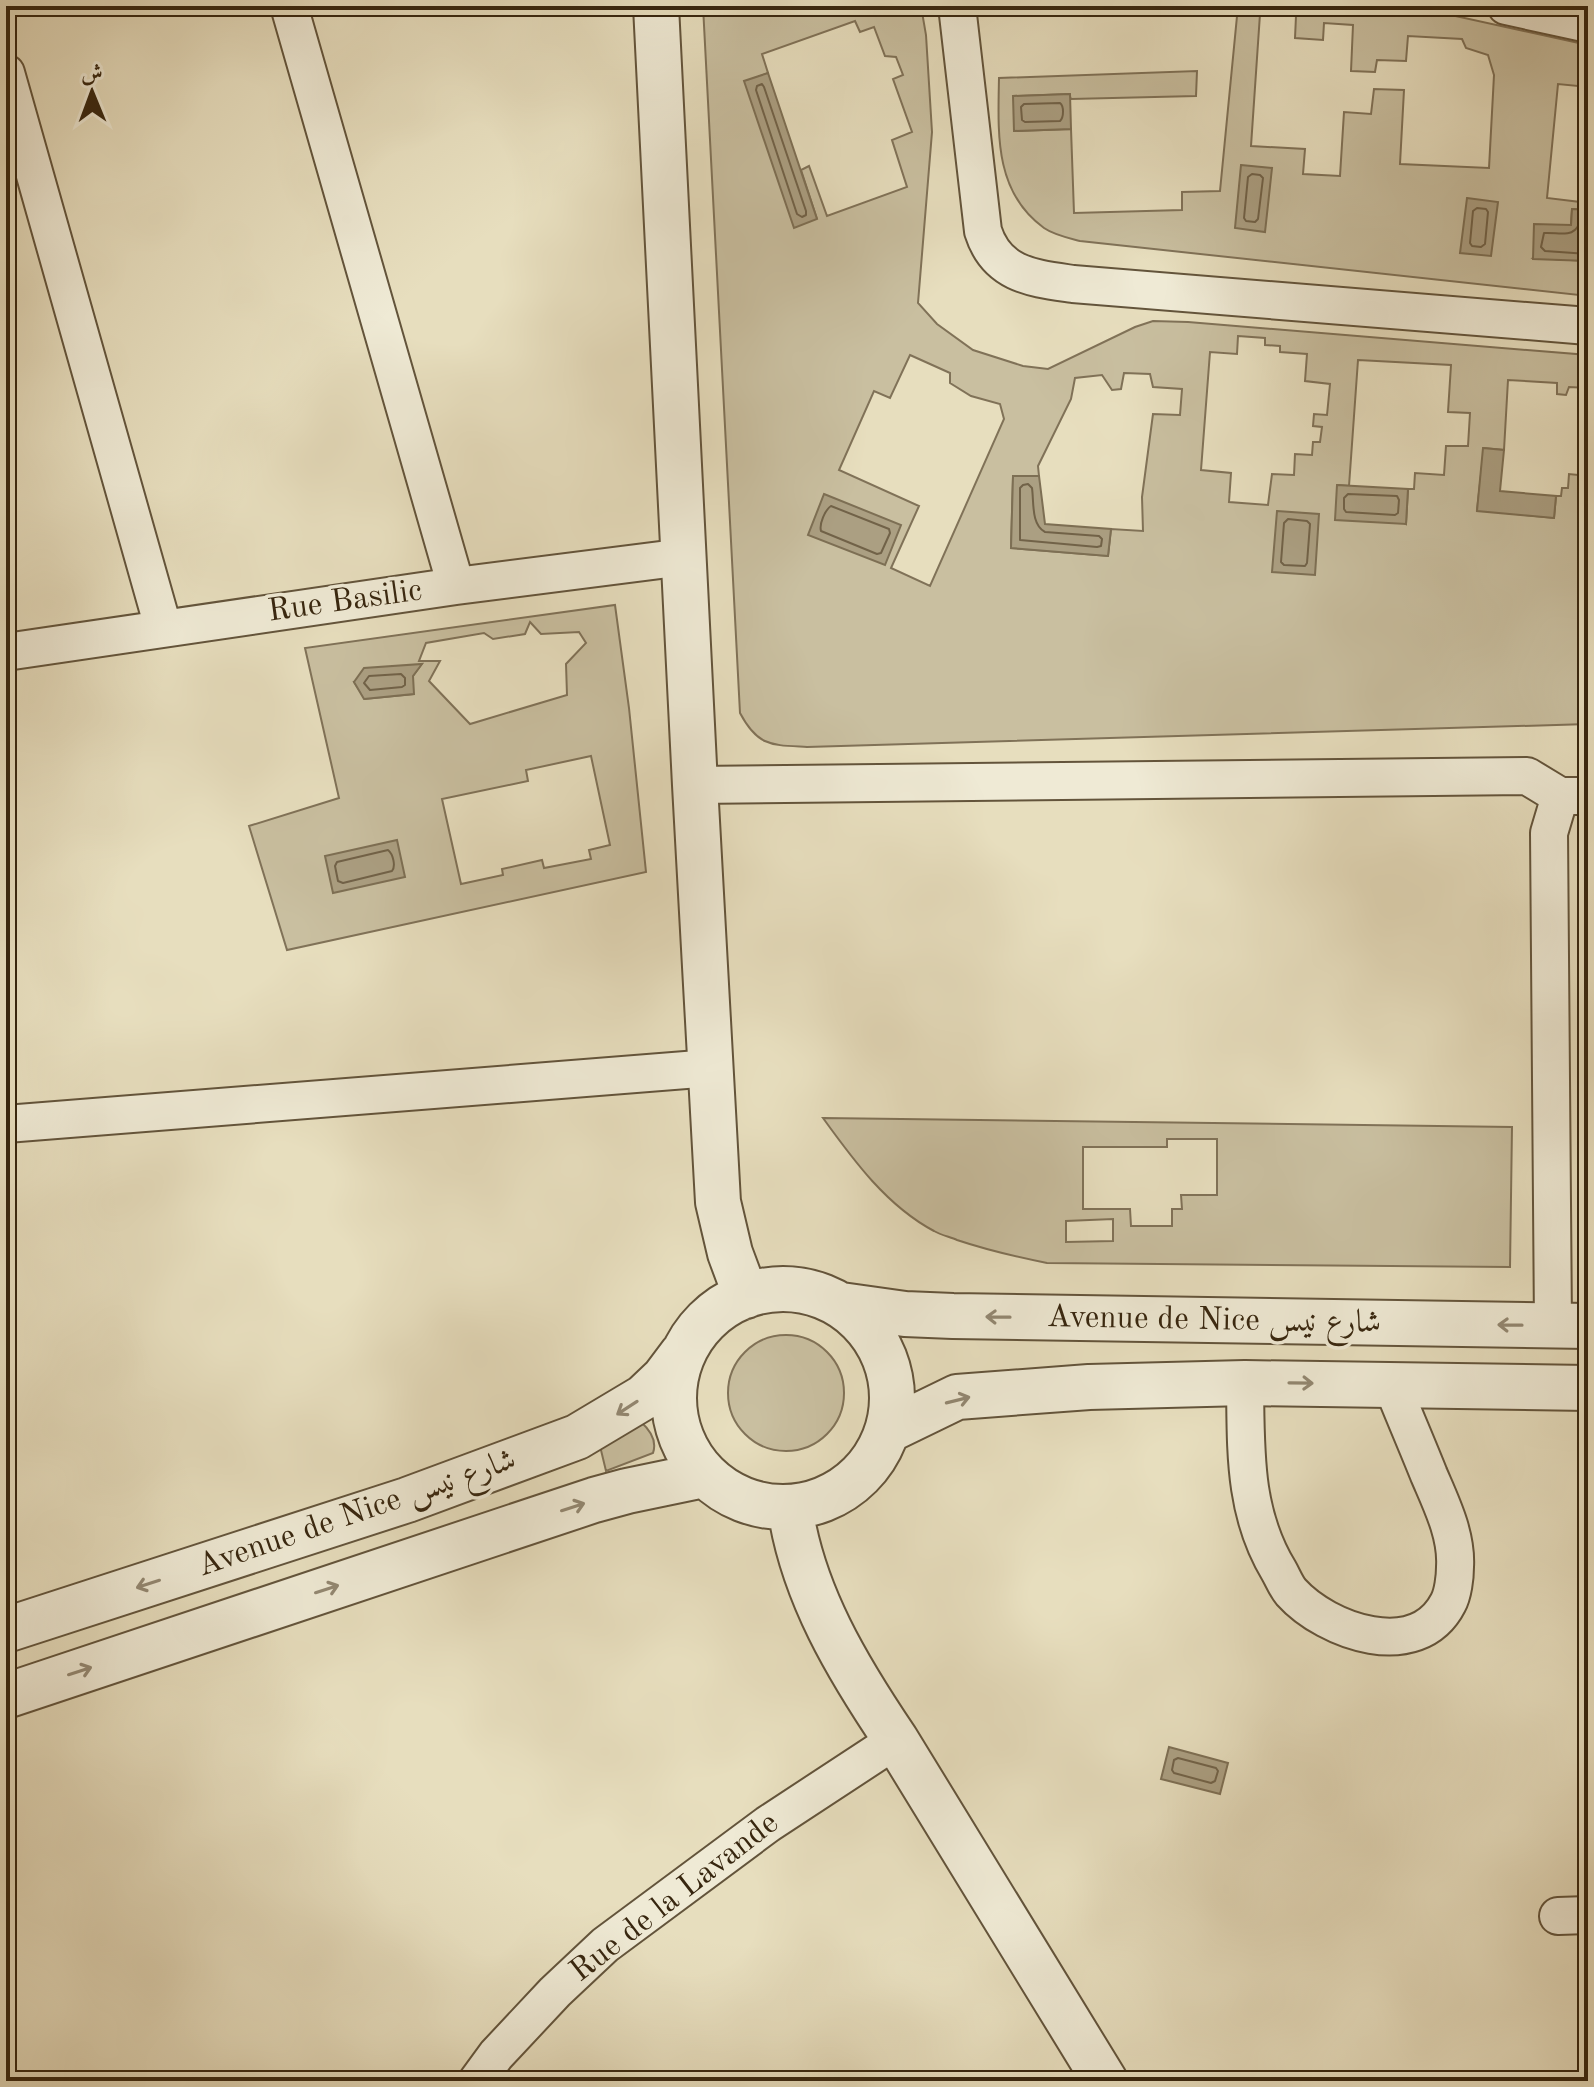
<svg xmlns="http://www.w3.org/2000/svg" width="1594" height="2087" font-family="'Old Standard TT',Amiri,serif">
	<rect width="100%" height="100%" fill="#e7debe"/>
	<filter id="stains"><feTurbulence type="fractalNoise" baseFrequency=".0025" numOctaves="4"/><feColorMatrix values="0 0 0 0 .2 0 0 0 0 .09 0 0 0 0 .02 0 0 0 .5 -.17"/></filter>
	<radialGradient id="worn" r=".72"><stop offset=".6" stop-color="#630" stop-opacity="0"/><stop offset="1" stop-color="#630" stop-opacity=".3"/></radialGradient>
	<path fill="#c9bfa0" stroke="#807258" stroke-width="2" fill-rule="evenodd" d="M703,6h133l2,8 40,-8h43l5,29 6,97 -14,171 19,21 36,26 50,16 25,3 87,-42 18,-6 35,1 400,33v33l-19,-1 -3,8 -9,-1v-11l-49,-3 -4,70 -20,-2 -7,62 77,8 2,-22h5l1,-8h6l1,-14 19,2v248l-781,23c-35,-2 -49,0 -67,-34zM855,21l5,11 14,-5 11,29 11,1 7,18 -10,4 19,53 -20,8 15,47 -80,29 -18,-50 -8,4 16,49 -72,-137 23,-9 -6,-19zM1238,336l27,2v7l15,1v6l27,2 -2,27 25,3 -3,31 -13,-1 -1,12 9,1 -2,15h-7l-1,13 -17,-1 -1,21 -22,-1 -4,31 -39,-3 2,-29 -30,-3 9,-118 27,2zM910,355l40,18v10l21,13 29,8 4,15 -74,167 -39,-18 28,-62 -80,-36 35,-79 16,7zM1358,360l93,5 -3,47 22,1 -2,33h-22l-2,29 -29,-2 -1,16h-6l-2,35 -69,-39 12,1zM1124,373l26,1 3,13 29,2 -2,26 -27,-1 -11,83 1,34 -32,-2 -3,27 -97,-8 2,-71 26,-1 -1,-10 33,-67 4,-21 27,-3 10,15 9,-1z
		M1238,6h172l178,39v42l-30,-3 -11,114 41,5v7l-16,-1 -1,16 -38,33 55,3v35l-508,-55c-12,-3 -26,-6 -36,-13 -50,-36 -46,-95 -45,-150l198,-7 -1,25 -125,3 -2,-5 -55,2v35l57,-2 3,84 108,-3v-18l38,-1zM1260,14l36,2 -1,22 28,2 1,-17 29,2 -2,46 24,1 2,-12 29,1 2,-25 54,3 4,9 22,7 6,20 -5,93 -89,-4 4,-74 -30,-1 -3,25 -27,-2 -4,64 -37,-2 2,-25 -54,-3z
		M615,605l14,103 17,164 -359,78 -38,-124 90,-28 -34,-150zM530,622l11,12 38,-2 7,11 -20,21 1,31 -97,29 -41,-43 11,-20h-21l7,-18 58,-10 9,6 32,-5zM421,665l-8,11v18l-48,5 -11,-17zM591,756l19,89 -21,5 2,9 -47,9 -2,-8 -40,9 1,6 -42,9 -19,-85 86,-18 -2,-11z
		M823,1118l689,9 -2,140 -463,-4c-30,-6 -60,-13 -90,-23 -7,-3 -16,-5 -23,-9 -47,-25 -80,-70 -111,-113zM1167,1139h50v56h-36l1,14h-10v17h-41l-1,-17h-47v-62h84zM1113,1219v22l-47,1v-21z
		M728 1393a58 58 0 1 1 116 0a58 58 0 1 1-116 0Z
		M641,1422c9,8 16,19 12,31l-47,18 -6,-25z"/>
	<path fill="#ab9f82" stroke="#7d6f54" stroke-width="2" d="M768,73l49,146 -23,9 -50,-147z
		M1070,94l1,35 -57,2 -1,-35z
		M1241,165l31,3 -7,64 -30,-4z
		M1467,198l31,4 -7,54 -31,-3z
		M1572,209l16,1v51l-55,-2 1,-35 37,1z
		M1483,448l21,2 -4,41 56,5 -2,22 -77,-7z
		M1013,476h26l6,48 66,5 -3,27 -97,-8z
		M1337,485l71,4 -2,35 -71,-4z
		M824,494l77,31 -16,40 -77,-30z
		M1277,511l42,3 -4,61 -43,-3z
		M422,664l-9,12 1,18 -50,5 -10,-17 10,-14z
		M397,840l8,37 -72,16 -8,-37z
		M1169,1747l59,16 -8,31 -59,-15z"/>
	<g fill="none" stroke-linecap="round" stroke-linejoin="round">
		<path stroke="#716248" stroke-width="2" d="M762,84l2,3 42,124v4l-4,2 -5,-3 -41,-124 1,-4z
			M1060,103c4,3 4,14 0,18l-35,1 -3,-2 -1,-13 3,-3z
			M1252,174l8,1 3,3 -5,41 -3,3 -9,-1 -2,-3 4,-41z
			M1477,208l9,1 2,3 -3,32 -4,3 -9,-1 -2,-3 3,-32z
			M1588,217l-7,1c-5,22 -20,14 -37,15l-3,14 4,4 43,3
			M1028,484l4,4c2,14 -1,37 13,44l54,4 3,3 -1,7 -4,1 -77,-7v-52l3,-3z
			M1348,494l49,2 2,4 -1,13 -3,2 -49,-3 -2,-3v-11z
			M831,506l58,23 1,4 -9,20 -4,1 -56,-23c-2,-7 4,-21 10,-25z
			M1288,519l19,2 3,3 -3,39 -2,3 -21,-1 -3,-3 3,-39z
			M401,674l4,4v7l-3,2 -32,3 -6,-7 5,-7z
			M388,850c5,4 8,16 4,21l-49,12 -5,-2 -3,-15 2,-4z
			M1178,1758l38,10 2,3 -3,10 -4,2 -37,-10 -2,-3 2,-10z"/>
		<defs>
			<path id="minor" d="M289,6l167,580
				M957,6l26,225c14,44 49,47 90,53l515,42
				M1506,6l82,18
				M6,73l157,554
				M6,652l450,-66 228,-29
				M695,785l832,-9 33,20h28
				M6,1124l705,-56
				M1553,1326l-4,-493 11,-37
				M1245,1383c1,66 -2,129 34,188 4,7 7,15 12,21 36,40 126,71 157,11 5,-9 7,-26 7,-36 2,-32 -14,-64 -26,-92 -12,-30 -25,-60 -37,-90
				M1558,1916l30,-1
				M477,2081l19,-26 59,-63 50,-47 163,-121 128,-84"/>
			<path id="tertiary" d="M656,6l39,779 23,417 12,51 16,43
				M674 1398a109 109 0 1 1 218 0a109 109 0 1 1-218 0Z
				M841,1305l64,9 48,2 635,10
				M887,1431l70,-34 132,-10 156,-4 343,5
				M790,1507c12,86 58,162 106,233l209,341
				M6,1630l401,-130 170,-63 67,-40 20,-19 18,-24
				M6,1696l588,-196 33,-9 77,-16"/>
		</defs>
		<use href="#minor" stroke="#63543b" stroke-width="40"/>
		<use href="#tertiary" stroke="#63543b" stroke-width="48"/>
		<use href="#minor" stroke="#efead5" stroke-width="36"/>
		<use href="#tertiary" stroke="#efead5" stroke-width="44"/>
	</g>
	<defs><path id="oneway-shaft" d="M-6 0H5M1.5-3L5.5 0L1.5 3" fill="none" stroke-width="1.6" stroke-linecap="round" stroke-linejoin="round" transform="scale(2)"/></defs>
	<g stroke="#938872">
		<use href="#oneway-shaft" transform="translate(998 1317) rotate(-179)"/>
		<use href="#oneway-shaft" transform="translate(1510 1325) rotate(-179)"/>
		<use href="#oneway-shaft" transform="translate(1301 1383) rotate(1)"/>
		<use href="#oneway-shaft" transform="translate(958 1400) rotate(-14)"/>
		<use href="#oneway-shaft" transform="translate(627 1408) rotate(147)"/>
		<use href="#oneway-shaft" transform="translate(573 1507) rotate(-18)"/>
		<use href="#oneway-shaft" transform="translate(148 1584) rotate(162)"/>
		<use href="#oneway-shaft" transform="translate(327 1589) rotate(-18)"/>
		<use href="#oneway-shaft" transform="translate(80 1671) rotate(-18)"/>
	</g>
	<g text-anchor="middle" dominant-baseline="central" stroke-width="7" stroke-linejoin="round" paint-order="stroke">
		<g font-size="32" fill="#37260f" stroke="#efead5">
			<text transform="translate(345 602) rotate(-8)">Rue Basilic</text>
			<text transform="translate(1214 1321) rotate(1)">Avenue de Nice شارع نيس</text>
			<text transform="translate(357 1514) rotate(-19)">Avenue de Nice شارع نيس</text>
			<text transform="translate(675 1898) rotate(-38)">Rue de la Lavande</text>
		</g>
	</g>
	<rect width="1594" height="2087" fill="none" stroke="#e7debe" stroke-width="32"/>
	<rect x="8" y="8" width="1578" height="2071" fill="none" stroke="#37260f" stroke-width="4"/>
	<rect x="16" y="16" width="1562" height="2055" fill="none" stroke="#37260f" stroke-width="2"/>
	<g transform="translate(92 92) rotate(359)" stroke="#efead5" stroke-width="6" paint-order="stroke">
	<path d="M0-6L14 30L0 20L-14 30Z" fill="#37260f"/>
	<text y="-12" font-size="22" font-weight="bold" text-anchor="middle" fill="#37260f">ش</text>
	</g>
	<rect width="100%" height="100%" filter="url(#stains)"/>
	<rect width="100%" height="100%" fill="url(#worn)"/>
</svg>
